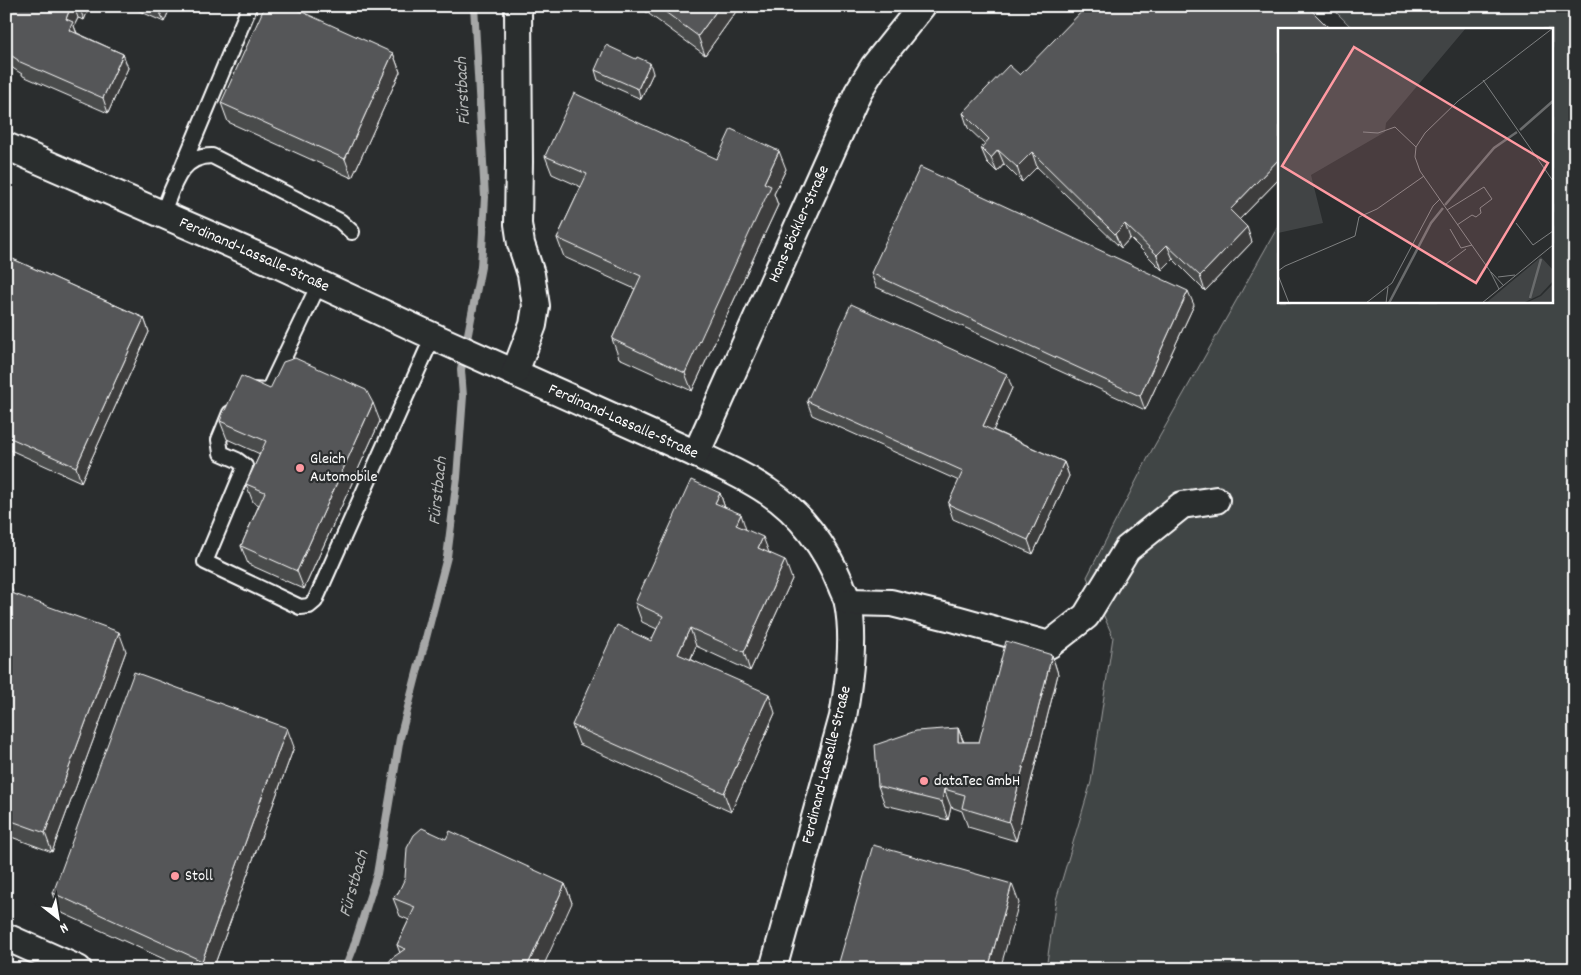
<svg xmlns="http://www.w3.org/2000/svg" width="1581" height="975" font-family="Dekko,sans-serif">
	<rect width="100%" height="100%" fill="#2a2d2e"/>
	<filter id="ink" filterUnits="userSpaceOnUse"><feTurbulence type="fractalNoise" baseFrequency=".02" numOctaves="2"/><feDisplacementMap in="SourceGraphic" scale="10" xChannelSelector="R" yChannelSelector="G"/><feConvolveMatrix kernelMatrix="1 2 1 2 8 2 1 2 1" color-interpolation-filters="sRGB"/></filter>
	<g filter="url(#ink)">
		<path fill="#414445" stroke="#a0a2a2" d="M1330,6h245v963h-529l10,-69 35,-118 22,-145 -26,-60 65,-127 128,-227v78h272v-272h-199z"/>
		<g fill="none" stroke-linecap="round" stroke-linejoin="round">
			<path stroke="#a6a7a7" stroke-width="8" d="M345,969l8,-20 24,-75 23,-136 47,-181 10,-79 6,-82 -2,-26 20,-103 4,-70 -11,-191"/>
			<defs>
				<path id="lane" d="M182,168l66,-158
					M162,215c11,-26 16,-59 50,-59l128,65 12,11
					M252,390l16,1 51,-107
					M230,413l-11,27 2,13 16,7 8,6 -40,96 95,45 9,-1 6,-5 118,-265"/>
				<g id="street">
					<path id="s1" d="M6,146l275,120 158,73 257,115c24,11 49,22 71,37 34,22 59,57 74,94 2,6 6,12 7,18 7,37 1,77 -5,114l-70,252"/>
					<path d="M515,372l18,-47 3,-19 -5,-32 -10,-30 -3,-20 1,-62 -1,-156"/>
					<path id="s2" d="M696,454l162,-362 16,-26 48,-60"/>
					<path d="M848,602l43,1 65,16 93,26 37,-29 41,-67 55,-44 34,-5"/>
					<path d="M6,937l72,32"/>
				</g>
			</defs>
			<use href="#lane" stroke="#fff" stroke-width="18"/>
			<use href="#street" stroke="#fff" stroke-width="30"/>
			<use href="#lane" stroke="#2a2d2e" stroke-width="14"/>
			<use href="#street" stroke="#2a2d2e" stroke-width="26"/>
		</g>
		<path fill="#494b4c" stroke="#fff" d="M6,6h83v2l-5,12 -6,-2 -4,8 3,7 46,21 5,14 -20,45 -85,-37 -1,-2 -8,-5 -8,-7z
			M128,6h43l-7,16z
			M638,6h102l-35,49z
			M1280,29v149l-41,42 13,22 -47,49 -32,-32 -11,11 -32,-32 -9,10 -84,-81 -15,15 -18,-18 -7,8 -10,-10 -6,-14 4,-4 -17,-16 -5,-15 57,-38z
			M393,53l7,19 -48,106 -124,-56 -7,-19z
			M595,70l58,3 -12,26 -43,-19z
			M545,156l172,3 69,10 -12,25 4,11 -86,186 -73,-33 -7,-19 23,-50 -71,-32 -7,-19 24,-51 -29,-13z
			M6,256l138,62 5,14 -68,150 -75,-34z
			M871,273l323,32 -49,105 -269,-123z
			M1012,388l-19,42 71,32 5,14 -36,78 -80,-35 -5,-15 11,-23 -147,-66 -5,-14z
			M270,389l110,32 -76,168 -56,-25 -7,-18 18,-41 -6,-3 -7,-18 14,-30 -33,-15 -7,-18z
			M720,493l5,15 44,44 23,27 -42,92 -54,-25 -5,13 84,54 -44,99 -152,-68 -7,-19 79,-84 6,-12 -15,-7 -7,-19z
			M6,581l8,13 112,57 -74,201 -46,-17z
			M1052,655l6,19 -42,167 -48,-14 -6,-16 -11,-4 -3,13 -63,-15 -7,-19 80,-58 6,14h15z
			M294,747l-81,222h-27l-126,-57 -7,-19z
			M446,839l119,45 7,19 -172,50 -3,-8 12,-25 -9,-4 -7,-18z"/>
		<path fill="#3c3d3e" stroke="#fff" d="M71,6h3l4,12 -4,8 4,11 -4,7 -8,-25z
			M79,6h10v2l-5,12z
			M159,6h12l-7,16 -6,-15z
			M720,6h20l-35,49 -7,-19z
			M393,53l7,19 -48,106 -7,-19z
			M123,54l5,14 -20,45 -5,-15z
			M650,63l3,10 -12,26 -3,-10z
			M998,150l6,14 -7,8 -6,-14z
			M779,151l7,18 -12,25 4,11 -86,186 -7,-18 79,-190z
			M1032,152l5,15 -15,15 -5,-15z
			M1280,158v20l-45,46 -5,-14z
			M1125,224l5,14 -9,10 -6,-14z
			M1247,227l5,15 -47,49 -5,-15z
			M1167,245l6,14 -11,11 -5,-15z
			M1188,291l6,14 -49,105 -5,-14z
			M144,318l5,14 -68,150 -5,-15z
			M1007,374l5,14 -23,52 -6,-14z
			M373,403l7,18 -76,168 -7,-18z
			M1064,462l5,14 -36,78 -5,-14z
			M720,493l6,18 -11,-8z
			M741,514l6,19 -11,-8z
			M763,537l7,18 -12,-7z
			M785,560l7,19 -42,92 -6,-19z
			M9,582l7,19 -10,-9z
			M690,628l6,18 -11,26 -7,-18z
			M119,632l7,19 -74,201 -7,-19z
			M1052,655l6,19 -42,167 -7,-19z
			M769,694l6,19 -44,99 -7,-19z
			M287,728l7,19 -81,222h-8l-3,-8z
			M958,728l7,19 -7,-5z
			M944,789l7,18 -3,13 -6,-18z
			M565,884l7,19 -30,66h-16z
			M1012,884l7,19 -19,66h-12z"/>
		<path fill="#555758" stroke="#fff" d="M6,6h65l-5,13 7,3 -4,8 54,24 -20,44 -85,-37v-1l-12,-8z
			M265,6h24l104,47 -48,106 -124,-56z
			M657,6h63l-22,30z
			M1087,6h220l23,23h-50v129l-50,52 17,17 -47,49 -33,-31 -10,10 -32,-31 -10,10 -83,-82 -15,15 -19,-17 -7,8 -10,-10 8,-9 -26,-26 46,-48 11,10z
			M606,45l30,14 1,-2 13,6 -12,26 -43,-19z
			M574,93l143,66 14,-30 48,22 -15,32 7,3 -86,187 -73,-34 29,-63 -84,-38 30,-64 -42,-18z
			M920,167l268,124 -48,105 -269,-123z
			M6,256l138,62 -68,149 -70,-31z
			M851,304l156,70 -24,52 81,36 -36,78 -80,-36 15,-33 -156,-70z
			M295,358l71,32 7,13 -76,168 -56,-25 24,-54 -19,-8 20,-43 -46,-20 21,-45 29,13 13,-27z
			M691,480l29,13 -5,10 26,11 -5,11 27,12 -5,11 27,12 -41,92 -54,-24 -12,26 91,40 -45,99 -152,-68 45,-100 34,16 12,-25 -28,-13z
			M6,581l3,1 -3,8z
			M6,591l113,41 -74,201 -39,-14z
			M1006,641l46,14 -43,167 -47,-14 3,-13 -21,-6 -2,13 -64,-16 -3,-41 41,-14 42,-3v14h21z
			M134,672l153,56 -85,233 -149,-68z
			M422,828l24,11 4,-8 115,53 -39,85h-139l2,-7 3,-4 13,-9 -8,-4 18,-38 -22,-9 5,-5 7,-15 2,-30 7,-13z
			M873,845l139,39 -24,85h-151z"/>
	</g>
	<g fill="#ff9aa2" stroke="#2a2d2e" stroke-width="2">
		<circle cx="300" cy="468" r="5"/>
		<circle cx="924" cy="781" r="5"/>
		<circle cx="175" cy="876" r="5"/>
	</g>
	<g text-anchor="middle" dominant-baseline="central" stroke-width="4.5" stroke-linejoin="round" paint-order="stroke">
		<g font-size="16" fill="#fff" stroke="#2a2d2e">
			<text stroke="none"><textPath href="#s2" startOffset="252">Hans-Böckler-Straße</textPath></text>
			<text stroke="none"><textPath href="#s1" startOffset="271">Ferdinand-Lassalle-Straße</textPath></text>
			<text stroke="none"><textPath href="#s1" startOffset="676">Ferdinand-Lassalle-Straße</textPath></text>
			<text transform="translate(827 765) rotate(-76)">Ferdinand-Lassalle-Straße</text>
		</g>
		<g font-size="16" fill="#fff" stroke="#2a2d2e" text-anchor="start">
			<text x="310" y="459">Gleich<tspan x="310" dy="18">Automobile</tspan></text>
			<text x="934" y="781">dataTec GmbH</text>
			<text x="185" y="876">Stoll</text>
		</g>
		<g font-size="18" font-style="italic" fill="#b4b6b6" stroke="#2a2d2e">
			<text transform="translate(464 91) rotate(-93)">Fürstbach</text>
			<text transform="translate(439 491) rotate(-84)">Fürstbach</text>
			<text transform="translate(355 884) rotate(-74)">Fürstbach</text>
		</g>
	</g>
	<g transform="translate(1278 28)">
		<rect width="275" height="275" fill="#2a2d2e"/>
		<path d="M0,0h188l-80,95 -1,9 -74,43 12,48 -45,10zM263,229l12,13v11l-13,14 -17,8h-37zM275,256v19h-27l15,-7z" fill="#414445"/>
		<path fill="none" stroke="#6a6c6d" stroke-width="2.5" d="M242,102l33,-29M167,177l49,-57 23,-16M252,270l11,-39M111,275l42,-80 12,-15"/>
		<path fill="none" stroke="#7f8182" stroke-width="1" d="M205,52l70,101M85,104l15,1 17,-6 21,20M169,182l37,-23 8,12 -12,9 1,5 -5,4 -4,-2 -15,10M238,195l17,22 20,-14M172,201l11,19 11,-3M168,236l20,-15M0,243l7,-5 70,-30 4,-19 18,-8 47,-33M213,244l13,14M0,247l11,28M220,249l17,-2M221,261l-9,-18 -70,-100 -5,-14 1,-10 9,-14 33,-32 95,-73M88,275l26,-20 41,-77 7,-7M108,275l2,-16M204,275l71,-58"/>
		<path fill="#ff9aa2" fill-opacity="0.15" stroke="#ff9aa2" stroke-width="2.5" d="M76,19l194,116 -72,120 -194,-117z"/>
		<rect width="275" height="275" fill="none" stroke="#fff" stroke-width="2.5"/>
	</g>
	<rect width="1581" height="975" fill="none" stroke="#2a2d2e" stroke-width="25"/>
	<rect x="12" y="12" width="1556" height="950" fill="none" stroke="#fff" stroke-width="2" filter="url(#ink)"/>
	<g transform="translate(58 918) rotate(149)" stroke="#2a2d2e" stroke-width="4" paint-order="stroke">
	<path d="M0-4L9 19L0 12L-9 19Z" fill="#ffffff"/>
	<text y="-8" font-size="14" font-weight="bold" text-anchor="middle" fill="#ffffff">N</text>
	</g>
</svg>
